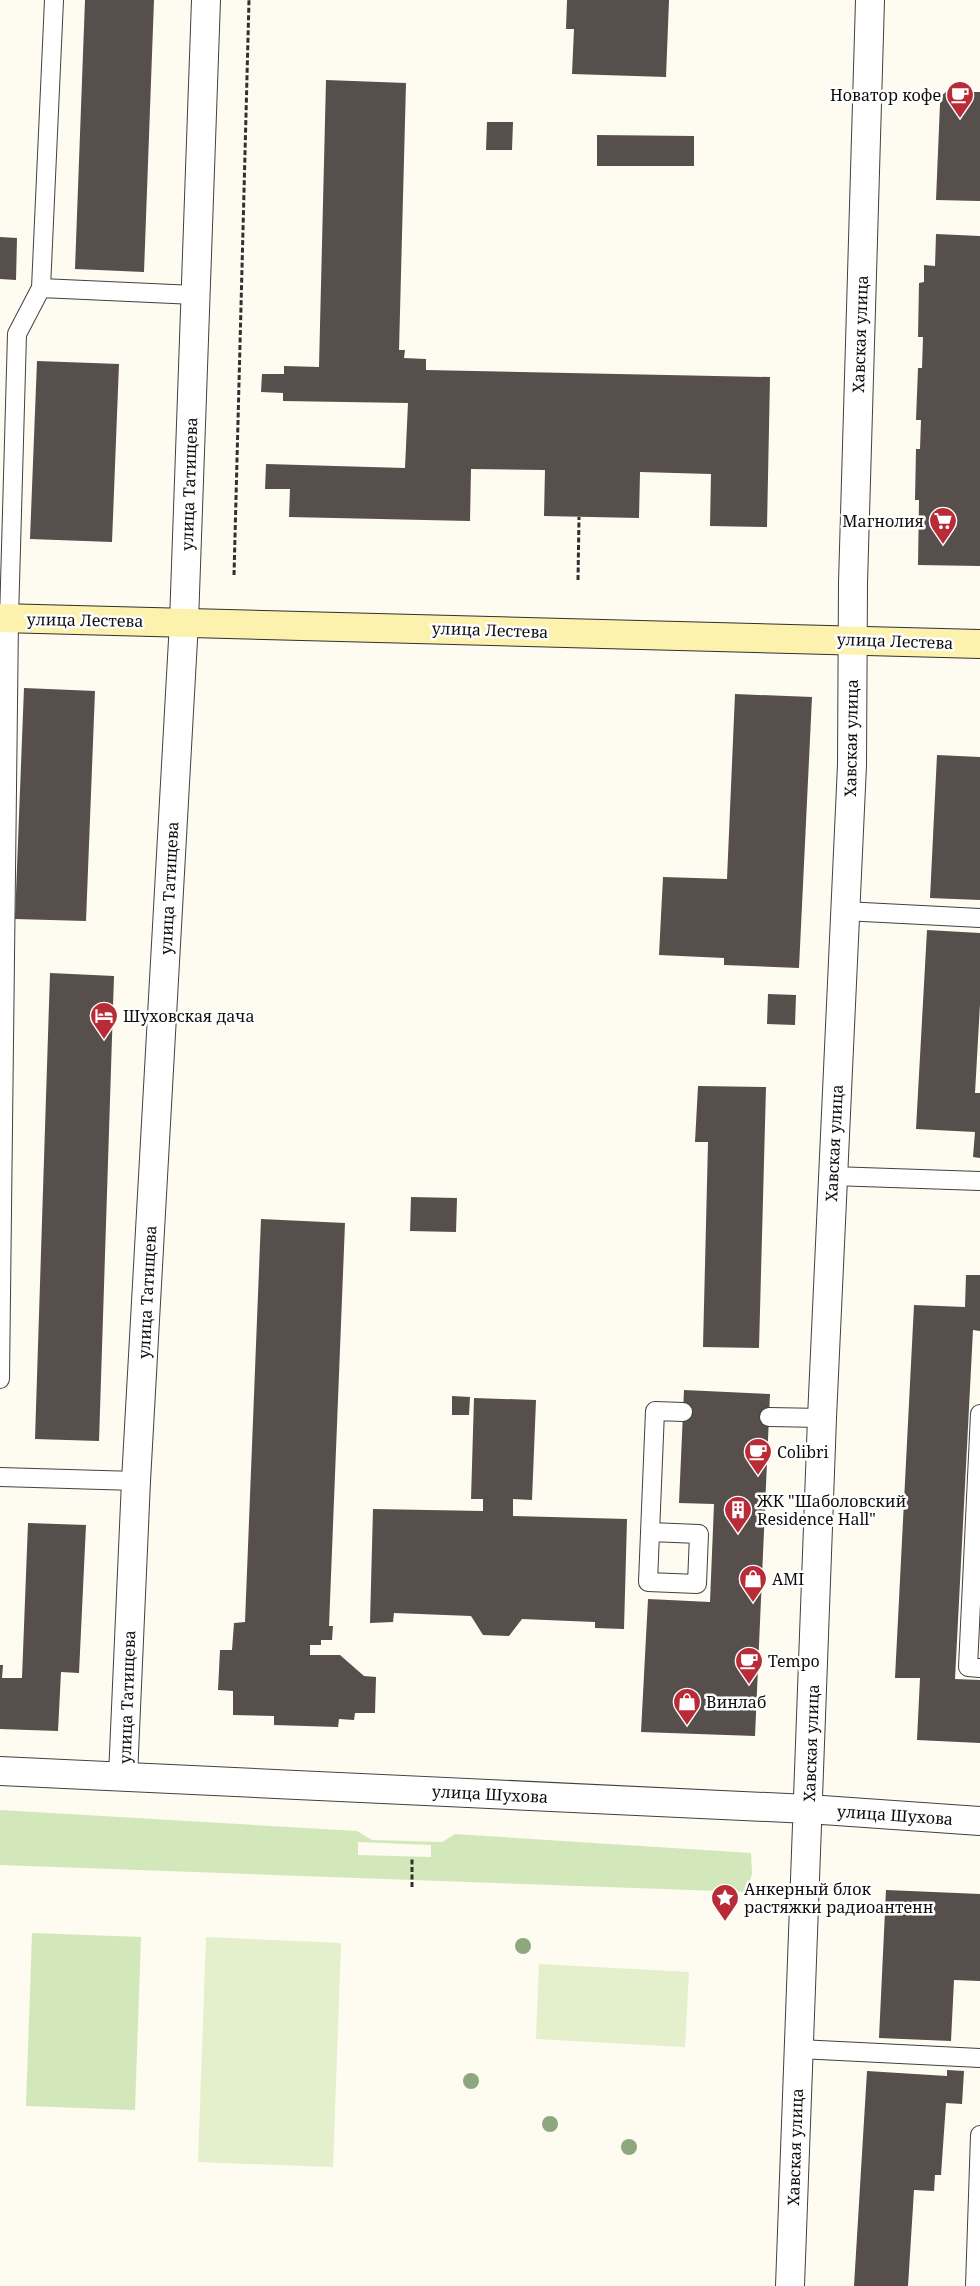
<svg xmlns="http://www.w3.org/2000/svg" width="980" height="2286" font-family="'Noto Serif',serif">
	<rect width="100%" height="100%" fill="#fefbf0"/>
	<path fill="#d3e8ba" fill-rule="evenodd" d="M0,1810l357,21 15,9 70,2 13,-8 296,19 1,21 -6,18 -746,-27zM358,1842l73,3v12l-73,-2z
		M32,1933l109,4 -6,173 -109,-4z"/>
	<path fill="#e4efcc" d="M206,1937l135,6 -8,224 -135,-5z
		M539,1964l150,8 -4,75 -149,-8z"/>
	<path fill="#564f4b" d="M85,0h69l-10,272 -69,-3z
		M567,0h102l-3,77 -94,-3 2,-45h-8z
		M326,80l80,3 -7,267h6l-1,8 22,1v11l344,7 -3,150 -57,-1 1,-52 -71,-2 -1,46 -95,-2 1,-46 -74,-1 -1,52 -181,-4 1,-28h-25l1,-25 139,4 3,-65 -125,-2v-8l-22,-1 1,-18h22v-8l35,1z
		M946,92h34v109l-44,-1 4,-96 1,-8z
		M487,122h26l-1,28h-26z
		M597,135l97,1v30h-97z
		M936,234l44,2v330l-62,-1 1,-65h-4l1,-51h4l1,-29h-5l2,-52h4l1,-31h-5l1,-54 5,-1v-17l11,1z
		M0,237l17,1 -1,42 -16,-1z
		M37,361l82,3 -7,178 -82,-3z
		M24,688l71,3 -9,230 -71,-2z
		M735,694l77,3 -13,271 -75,-3v-7l-65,-3 4,-78 64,2z
		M937,755l43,2v143l-50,-2z
		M927,930l53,3v71l-5,89h5v65l-7,-1 2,-25 -59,-3z
		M50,973l64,3 -15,465 -64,-2z
		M768,994l28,1 -1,30 -28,-1z
		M698,1086l68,1 -7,261 -56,-1 5,-205h-13z
		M411,1197l46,1 -1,34 -46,-1z
		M261,1219l84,4 -16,403h4l-1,14h-11v5h-11v10h30l24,21 12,1 -1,36h-20l-1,7 -15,-1 -1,8 -64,-2v-9l-41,-1v-24l-15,-1 2,-40h12l2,-27 11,-1z
		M966,1275h14v56l-7,-1 -18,349 25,1v63l-63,-3 3,-62h-25l19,-373 51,2z
		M684,1390l86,4 -15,342 -114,-4 7,-133 62,3 4,-98 -35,-1z
		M452,1396l18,1 -1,18h-17z
		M474,1398l62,2 -4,100 -19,-1v17l114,3 -3,110 -29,-1v-6l-73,-3 -13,17 -26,-1 -12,-19 -77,-3 -1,9 -23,1 3,-114 110,2v-12h-12z
		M28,1523l58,2 -7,148 -18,-1 -3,59 -58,-2v-64h3l-1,13h20z
		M886,1890l94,4v87l-26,-1 -3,61 -72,-3z
		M947,2070l17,1 -2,33 -16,-1 -5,72h-6l-1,16 -20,-1 -6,96h-54l13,-215 80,5z"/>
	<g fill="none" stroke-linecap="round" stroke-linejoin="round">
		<defs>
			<path id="lane" d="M41,288l154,7
				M844,911l136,7
				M832,1176l148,5
				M0,1379l9,-760 8,-285 24,-46 13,-288
				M980,1414l-12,253 12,1
				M769,1417l53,1
				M0,1477l136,4
				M650,1532l49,2 -2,50 -49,-2 7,-171 28,1
				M799,2049l181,9
				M975,2286l5,-151"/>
			<path id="street" d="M0,1771l808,38 172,12
				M123,1776l13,-295 48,-859 22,-622
				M790,2286l32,-868 30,-653 1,-182 17,-583"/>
			<path id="secondary" d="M0,618l980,26"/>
		</defs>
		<use href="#lane" stroke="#414141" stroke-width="20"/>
		<use href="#street" stroke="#414141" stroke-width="30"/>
		<use href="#secondary" stroke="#303030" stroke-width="30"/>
		<path stroke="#303030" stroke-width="3" stroke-dasharray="5 2.5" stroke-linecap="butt" d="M234,575l15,-575
			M578,580l1,-63
			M412,1887v-30"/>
		<use href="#lane" stroke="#fff" stroke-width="18"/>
		<use href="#street" stroke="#fff" stroke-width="28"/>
		<use href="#secondary" stroke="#fcf1ad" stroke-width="28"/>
	</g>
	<g fill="#8da87e">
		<circle cx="523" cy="1946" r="8"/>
		<circle cx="471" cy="2081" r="8"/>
		<circle cx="550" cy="2124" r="8"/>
		<circle cx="629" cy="2147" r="8"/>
	</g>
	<defs>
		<symbol id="cafe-pin" viewBox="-11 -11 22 30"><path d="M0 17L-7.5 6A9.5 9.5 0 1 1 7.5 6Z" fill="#b92b36" stroke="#fff"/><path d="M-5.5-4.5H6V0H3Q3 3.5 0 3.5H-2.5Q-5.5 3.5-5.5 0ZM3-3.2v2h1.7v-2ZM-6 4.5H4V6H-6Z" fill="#fff"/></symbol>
		<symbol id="supermarket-pin" viewBox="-11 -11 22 30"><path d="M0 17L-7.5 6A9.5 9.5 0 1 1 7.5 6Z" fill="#b92b36" stroke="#fff"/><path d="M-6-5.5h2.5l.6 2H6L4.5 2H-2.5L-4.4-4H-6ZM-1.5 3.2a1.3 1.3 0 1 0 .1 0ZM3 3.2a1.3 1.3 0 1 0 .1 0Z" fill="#fff"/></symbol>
		<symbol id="hotel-pin" viewBox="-11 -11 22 30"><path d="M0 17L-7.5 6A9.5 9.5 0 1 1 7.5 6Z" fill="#b92b36" stroke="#fff"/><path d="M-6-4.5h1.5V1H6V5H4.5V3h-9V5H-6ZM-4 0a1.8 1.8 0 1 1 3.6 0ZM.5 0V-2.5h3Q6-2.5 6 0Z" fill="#fff"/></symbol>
		<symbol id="building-pin" viewBox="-11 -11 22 30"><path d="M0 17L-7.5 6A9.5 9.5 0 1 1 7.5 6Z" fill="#b92b36" stroke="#fff"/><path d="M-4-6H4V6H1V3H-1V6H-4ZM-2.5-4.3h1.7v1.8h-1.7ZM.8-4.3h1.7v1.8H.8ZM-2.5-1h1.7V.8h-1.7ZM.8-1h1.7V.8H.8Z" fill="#fff"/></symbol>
		<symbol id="shop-pin" viewBox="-11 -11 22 30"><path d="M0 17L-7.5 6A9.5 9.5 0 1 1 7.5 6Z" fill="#b92b36" stroke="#fff"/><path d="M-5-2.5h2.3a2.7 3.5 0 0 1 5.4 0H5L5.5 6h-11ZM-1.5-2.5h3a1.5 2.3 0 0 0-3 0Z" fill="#fff"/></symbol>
		<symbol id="sight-pin" viewBox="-11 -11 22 30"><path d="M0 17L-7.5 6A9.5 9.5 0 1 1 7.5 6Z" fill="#b92b36" stroke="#fff"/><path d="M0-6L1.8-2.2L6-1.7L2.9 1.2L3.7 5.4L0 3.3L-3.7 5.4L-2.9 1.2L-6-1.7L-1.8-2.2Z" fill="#fff"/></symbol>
	</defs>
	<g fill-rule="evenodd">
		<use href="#cafe-pin" x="944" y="79" width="32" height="43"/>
		<use href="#supermarket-pin" x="927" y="505" width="32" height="43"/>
		<use href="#hotel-pin" x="88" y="1000" width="32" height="43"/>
		<use href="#cafe-pin" x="742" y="1436" width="32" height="43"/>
		<use href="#building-pin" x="722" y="1494" width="32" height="43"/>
		<use href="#shop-pin" x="737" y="1563" width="32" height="43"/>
		<use href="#cafe-pin" x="733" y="1645" width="32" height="43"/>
		<use href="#shop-pin" x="671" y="1686" width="32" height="43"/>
		<use href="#sight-pin" x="709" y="1882" width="32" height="43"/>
	</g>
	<g text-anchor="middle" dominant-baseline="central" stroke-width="5" stroke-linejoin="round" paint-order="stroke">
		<g font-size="16" fill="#0e0e0e" stroke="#fff" text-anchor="start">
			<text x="941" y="95" text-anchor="end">Новатор кофе</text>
			<text x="924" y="521" text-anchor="end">Магнолия</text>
			<text x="123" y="1016">Шуховская дача</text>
			<text x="777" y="1452">Colibri</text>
			<text x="757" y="1501">ЖК "Шаболовский<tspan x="757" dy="18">Residence Hall"</tspan></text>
			<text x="772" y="1579">AMI</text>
			<text x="768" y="1661">Tempo</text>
			<text x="706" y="1702">Винлаб</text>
			<text x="744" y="1889">Анкерный блок<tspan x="744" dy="18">растяжки радиоантенн</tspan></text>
		</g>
		<g font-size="16" fill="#0e0e0e" stroke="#fff">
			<text transform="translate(860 334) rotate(-88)">Хавская улица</text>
			<text transform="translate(189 484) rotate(-88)">улица Татищева</text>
			<text transform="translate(85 620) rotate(1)">улица Лестева</text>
			<text transform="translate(490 630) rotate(2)">улица Лестева</text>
			<text transform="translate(895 641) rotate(2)">улица Лестева</text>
			<text transform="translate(851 738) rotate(-89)">Хавская улица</text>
			<text transform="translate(169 888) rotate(-87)">улица Татищева</text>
			<text transform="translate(834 1143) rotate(-87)">Хавская улица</text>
			<text transform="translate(147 1292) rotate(-87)">улица Татищева</text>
			<text transform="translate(127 1697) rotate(-88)">улица Татищева</text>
			<text transform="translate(811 1743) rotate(-88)">Хавская улица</text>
			<text transform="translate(490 1794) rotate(3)">улица Шухова</text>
			<text transform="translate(895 1815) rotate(4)">улица Шухова</text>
			<text transform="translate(795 2147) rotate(-88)">Хавская улица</text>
		</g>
	</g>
</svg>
